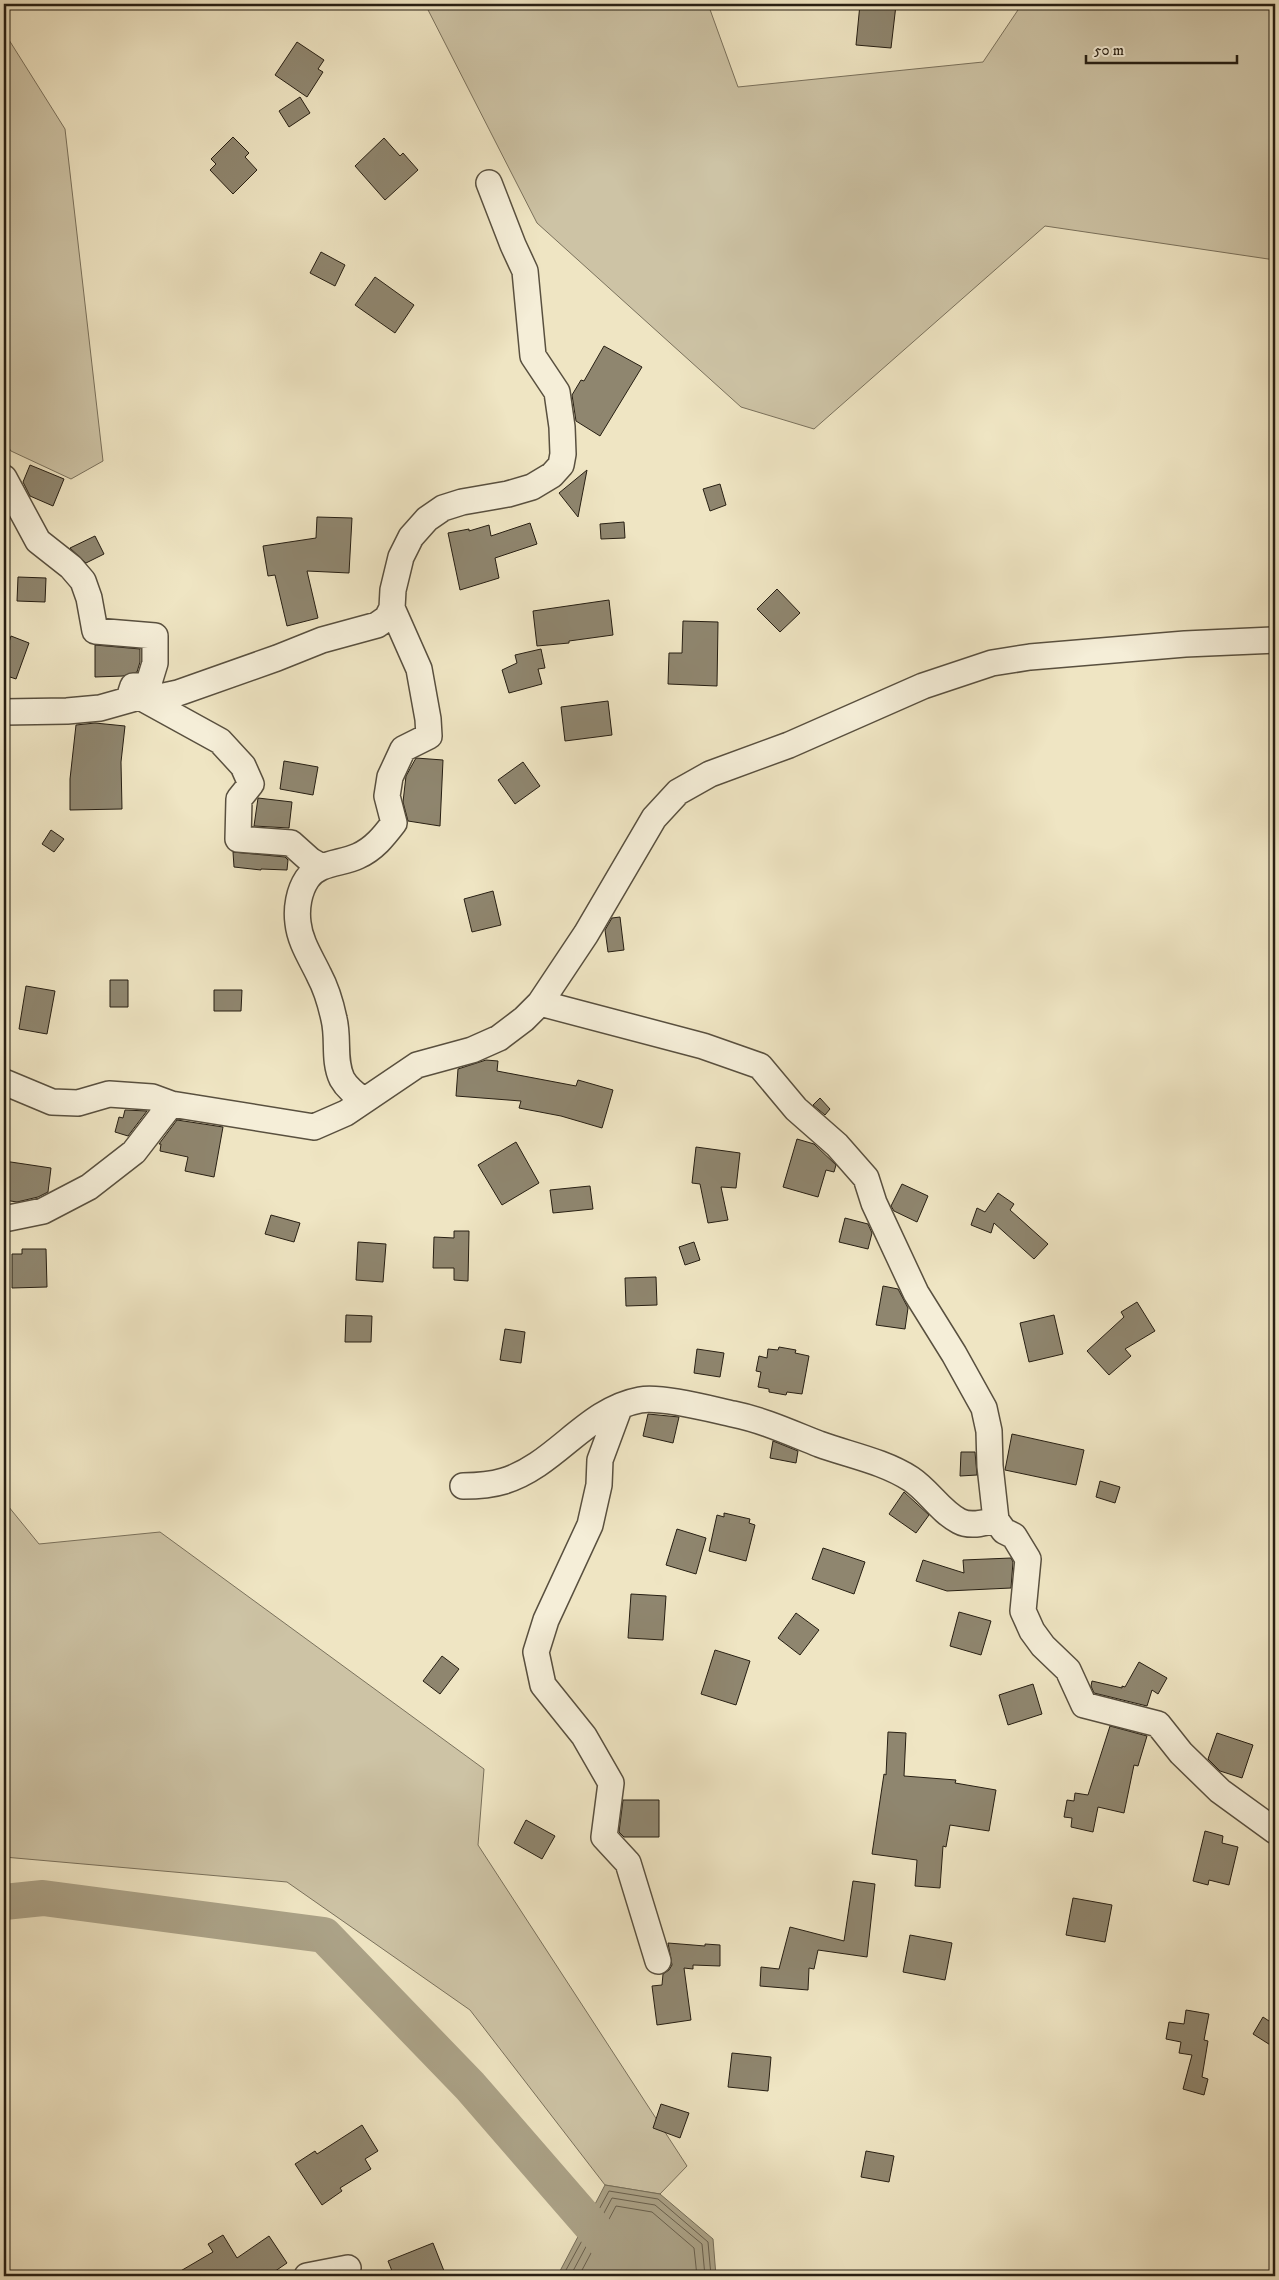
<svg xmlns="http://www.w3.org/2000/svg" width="1279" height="2280" font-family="'IM FELL DW Pica',serif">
	<rect width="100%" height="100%" fill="#efe5c3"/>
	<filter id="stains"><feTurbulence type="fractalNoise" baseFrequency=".004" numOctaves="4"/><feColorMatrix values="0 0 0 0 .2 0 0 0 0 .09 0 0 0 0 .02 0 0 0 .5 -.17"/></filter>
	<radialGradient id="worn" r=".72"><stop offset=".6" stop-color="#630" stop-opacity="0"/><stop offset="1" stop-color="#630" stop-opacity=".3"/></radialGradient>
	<path fill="#cdc3a5" stroke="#7a715c" d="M425,4h283l30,83 245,-25 39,-58h253v256l-230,-34 -231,203 -73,-22 -204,-184z
		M4,32l61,97 38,332 -32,18 -60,-28 -7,-10z
		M4,1501l35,43 121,-12 324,237 -6,76 209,321 -27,28 -55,-9 -135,-175 -183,-128 -283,-25z"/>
	<path fill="#aba287" stroke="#766e59" d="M605,2185l55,9 53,45 3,37h-153l-3,-5z"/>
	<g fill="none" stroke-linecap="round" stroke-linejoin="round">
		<path stroke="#69604d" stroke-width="1" d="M566,2276v-6l43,-79 49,8 50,43 3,34
			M573,2276v-5l39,-73 43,7 47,39 3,32
			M580,2276l1,-4 35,-66 36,6 42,36 3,28"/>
		<path stroke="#aba287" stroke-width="36" d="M4,1902l39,-4 281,37 146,151 165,190"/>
	</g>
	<path fill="#8f866f" stroke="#271f13" d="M860,4l36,1 -5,43 -35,-3z
		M297,42l27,18 -6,9 5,3 -16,25 -32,-22z
		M300,97l10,16 -21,14 -10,-16z
		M233,137l16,16 -4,4 12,13 -24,24 -23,-24 6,-6 -5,-5z
		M384,138l16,18 3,-3 15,17 -33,30 -30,-34z
		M321,252l24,13 -10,21 -25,-13z
		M375,277l39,28 -19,28 -40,-28z
		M604,346l38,21 -42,69 -24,-15 -4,-26 9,-15 3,1z
		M30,465l34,14 -11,27 -23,-10 -7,-14z
		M587,470l-9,47 -19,-24z
		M720,484l6,21 -16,6 -7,-22z
		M317,517l35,1 -3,55 -42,-2 11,47 -31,8 -12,-51 -7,1 -5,-30 53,-8z
		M624,522l1,16 -24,1 -1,-15z
		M530,523l7,21 -42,14 4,20 -39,12 -12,-57 21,-4v2l20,-6 2,11z
		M95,536l9,18 -18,9 -16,-15z
		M18,577l28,1 -1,24 -28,-1z
		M777,589l23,24 -20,19 -23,-23z
		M609,600l4,35 -44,6v2l-32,3 -4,-35z
		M683,621l35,1 -1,64 -49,-2 1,-31h13z
		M11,636l18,7 -13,36 -12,-4v-17z
		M95,645l45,4v13l-3,10 -14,4 -28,1z
		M541,649l4,19 -7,1 4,15 -33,9 -7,-23 15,-7 -2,-8z
		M608,701l4,34 -47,6 -4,-34z
		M95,723l30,3 -4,36 1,47 -52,1v-31l6,-54z
		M416,758l27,2 -3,66 -32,-5 -5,-19 3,-26z
		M284,761l34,6 -5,28 -33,-6z
		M523,762l17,24 -25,18 -17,-24z
		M258,798l34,4 -3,26 -35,-2z
		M51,830l13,9 -10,13 -12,-8z
		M233,852l52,5 3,3 -1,10 -26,-1v1l-27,-3z
		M493,891l8,34 -29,7 -8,-33z
		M620,917l4,33 -16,2 -3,-22 7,-12z
		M110,980h18v27h-18z
		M26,986l29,5 -8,43 -28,-5z
		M214,990h28l-1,21h-27z
		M486,1060l12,1 -1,10 79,15 2,-6 35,10 -11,38 -41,-12 -42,-8 2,-7 -65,-5 2,-27z
		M820,1098l10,11 -5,6 -12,-10z
		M125,1110l22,1 -19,25 -13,-4 4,-15 4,1z
		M177,1120l46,7 -9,50 -29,-6 3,-14 -28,-6 1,-7h-2z
		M797,1139l17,5 22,21 -2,7 -8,-2 -8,27 -35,-10z
		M516,1142l23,41 -37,22 -24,-40z
		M696,1147l44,6 -4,35 -15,-1 7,33 -20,3 -8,-39 -8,-1z
		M4,1161l47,7 -3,24 -10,5 -21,5 -13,-2z
		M902,1184l26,12 -11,26 -23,-11 -3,-5z
		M590,1186l3,23 -40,4 -3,-23z
		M998,1193l16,11 -4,6 38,34 -14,15 -40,-36 -3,10 -20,-8 6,-17 8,4z
		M271,1215l29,8 -6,19 -29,-8z
		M845,1218l23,6 4,9 -4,16 -29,-7z
		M454,1231h15l-1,50 -14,-1v-12h-21l1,-31 20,1z
		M358,1242l28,2 -3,38 -27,-2z
		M694,1242l6,18 -15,5 -6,-18z
		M22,1249h24l1,38 -35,1v-34h10z
		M656,1277l1,28 -31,1 -1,-28z
		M883,1286l15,3 10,19 -3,21 -29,-4z
		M1137,1302l18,29 -30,18 6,7 -22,19 -22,-24 37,-34 -3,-5z
		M346,1315l26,1 -1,26h-26z
		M1054,1315l9,39 -34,8 -9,-39z
		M505,1329l20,3 -4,31 -21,-3z
		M779,1347l17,3 -1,3 14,3 -7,38 -15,-2 -1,3 -17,-3v-3l-11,-2 3,-15 -5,-1 3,-15 8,2 1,-9 10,1z
		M697,1349l27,4 -4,24 -26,-4z
		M648,1414l31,3 -6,26 -30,-7z
		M1012,1434l72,16 -8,35 -71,-15z
		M773,1441l25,10 -2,12 -26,-5z
		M961,1452h14l2,23 -17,1z
		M1100,1481l20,6 -5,16 -19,-6z
		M904,1492l25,23 -13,18 -27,-19z
		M724,1513l26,6 -1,4 6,2 -9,36 -37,-10 8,-36 7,2z
		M677,1529l29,9 -10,36 -30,-9z
		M823,1548l42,14 -11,32 -42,-15z
		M1011,1558l2,4 -2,26 -64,3 -31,-10 7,-21 41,13 -1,-13z
		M631,1594l35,2 -3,44 -35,-2z
		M959,1612l32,9 -10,34 -31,-9z
		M796,1613l23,17 -19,25 -22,-17z
		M715,1650l35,11 -14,44 -35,-11z
		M442,1656l17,13 -19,25 -17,-13z
		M1139,1662l28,16 -9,16 -6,-4 -5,16 -53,-13 -3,-7 1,-5 30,7v-2l3,1z
		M1033,1684l9,30 -34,11 -9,-30z
		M1110,1726l37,10 -9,30 -4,-1 -10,48 -26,-6 -5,25 -22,-5 1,-9 -8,-1 3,-17 7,1 1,-8 13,2z
		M888,1732l18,1 -2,43 52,4 -1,3 41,7 -7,41 -39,-6 -4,22 -3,-1 -3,42 -25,-2 2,-26 -45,-6 12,-80 2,1z
		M1217,1733l36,12 -11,33 -22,-7 -12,-12z
		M623,1800h36v37h-35l-5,-5z
		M526,1820l29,16 -13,23 -28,-16z
		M1205,1831l18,5 -1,7 16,4 -9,38 -20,-5 -1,5 -15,-4z
		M853,1881l22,3 -8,73 -49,-7 -4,19 -5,-1 -1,22 -48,-4 1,-19 18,2 11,-42 54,14z
		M1073,1898l39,7 -7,37 -39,-7z
		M910,1935l42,8 -7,37 -42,-8z
		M668,1943l37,3v-2l15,1v21l-27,-1v4l-9,-1 7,52 -34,5 -5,-39 10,-1 1,-11 6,-4 3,-5z
		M1186,2010l23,4 -5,26 4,1 -6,36 6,2 -4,16 -21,-6 9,-34 -13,-2 2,-11 -15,-3 3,-17 15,2z
		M1263,2017l12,8v23l-22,-14z
		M732,2053l39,4 -3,34 -40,-4z
		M661,2104l28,9 -9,25 -27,-10z
		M362,2125l16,26 -13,8 6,10 -31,19 2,3 -20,14 -27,-41 20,-13 2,3z
		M866,2151l28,5 -5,26 -28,-5z
		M223,2235l14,23 32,-22 18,27 -19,13h-96l41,-24 -5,-8z
		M433,2243l13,33h-52l-6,-15z"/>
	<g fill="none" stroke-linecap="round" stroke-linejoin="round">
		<defs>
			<path id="minor" d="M4,478l34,63 33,26 12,14 6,17 6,33 60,5v27l-7,23h-15l-2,6 89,49 23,25 8,18 -12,15 -1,40 53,4 19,17 12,7
				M4,712l63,-1 33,-3 39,-11 11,2 28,-6 99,-35 45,-18 55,-15 10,-7 5,-10 1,-18 8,-33 10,-20 16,-18 16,-11 19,-6 46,-8 24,-7 20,-12 9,-10 2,-11 -1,-27 -5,-35 -24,-36 -8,-85 -12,-26 -24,-62
				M540,1003l163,43 57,20 36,43 41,36 29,33 8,25 42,90 38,61 30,54 5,23 1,35 6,54 8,11 10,5 14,23 -5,52 9,20 11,15 25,24 16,35 74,19 23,29 39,38 55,40
				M4,1082l48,20 26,1 31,-9 43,3 19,7 143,23 32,-14 71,-48 55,-15 27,-12 25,-19 16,-16 46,-69 68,-116 24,-26 32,-18 79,-29 134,-59 69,-23 38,-6 155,-13 90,-4
				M363,1100c-8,-6 -16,-12 -21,-21 -9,-19 -3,-40 -8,-60 -3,-14 -8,-31 -15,-44 -8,-17 -19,-33 -21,-52 -2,-15 1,-32 9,-44 11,-17 35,-15 51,-23 16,-7 26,-20 36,-33l-7,-27 3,-19 13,-28 26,-13 -1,-17 -9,-50 -27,-61
				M4,1219l39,-8 46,-24 45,-35 37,-48
				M620,1406l-20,54 -1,25 -9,40 -44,95 -10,32 7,33 41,51 27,47 -7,54 24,26 30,98
				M463,1486c14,0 28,-1 41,-5 52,-16 82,-71 136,-81 21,-4 70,9 93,14 30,6 58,19 86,30 30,11 64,17 92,35 18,12 29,32 48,42 11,6 25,2 37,-1
				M307,2276l41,-8"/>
		</defs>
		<use href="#minor" stroke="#59503f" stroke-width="28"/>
		<use href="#minor" stroke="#f5eed8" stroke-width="25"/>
	</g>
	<rect width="1279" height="2280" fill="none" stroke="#efe5c3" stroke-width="20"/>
	<rect x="5" y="5" width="1269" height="2270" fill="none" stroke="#271f13" stroke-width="2.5"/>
	<rect x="10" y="10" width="1259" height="2260" fill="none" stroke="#271f13"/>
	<path d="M1086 55v8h151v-8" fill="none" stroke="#271f13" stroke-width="2.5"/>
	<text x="1094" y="55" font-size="15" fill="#271f13" stroke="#f5eed8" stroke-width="4" paint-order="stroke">50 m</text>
	<rect width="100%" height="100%" filter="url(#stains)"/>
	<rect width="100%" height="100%" fill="url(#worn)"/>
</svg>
